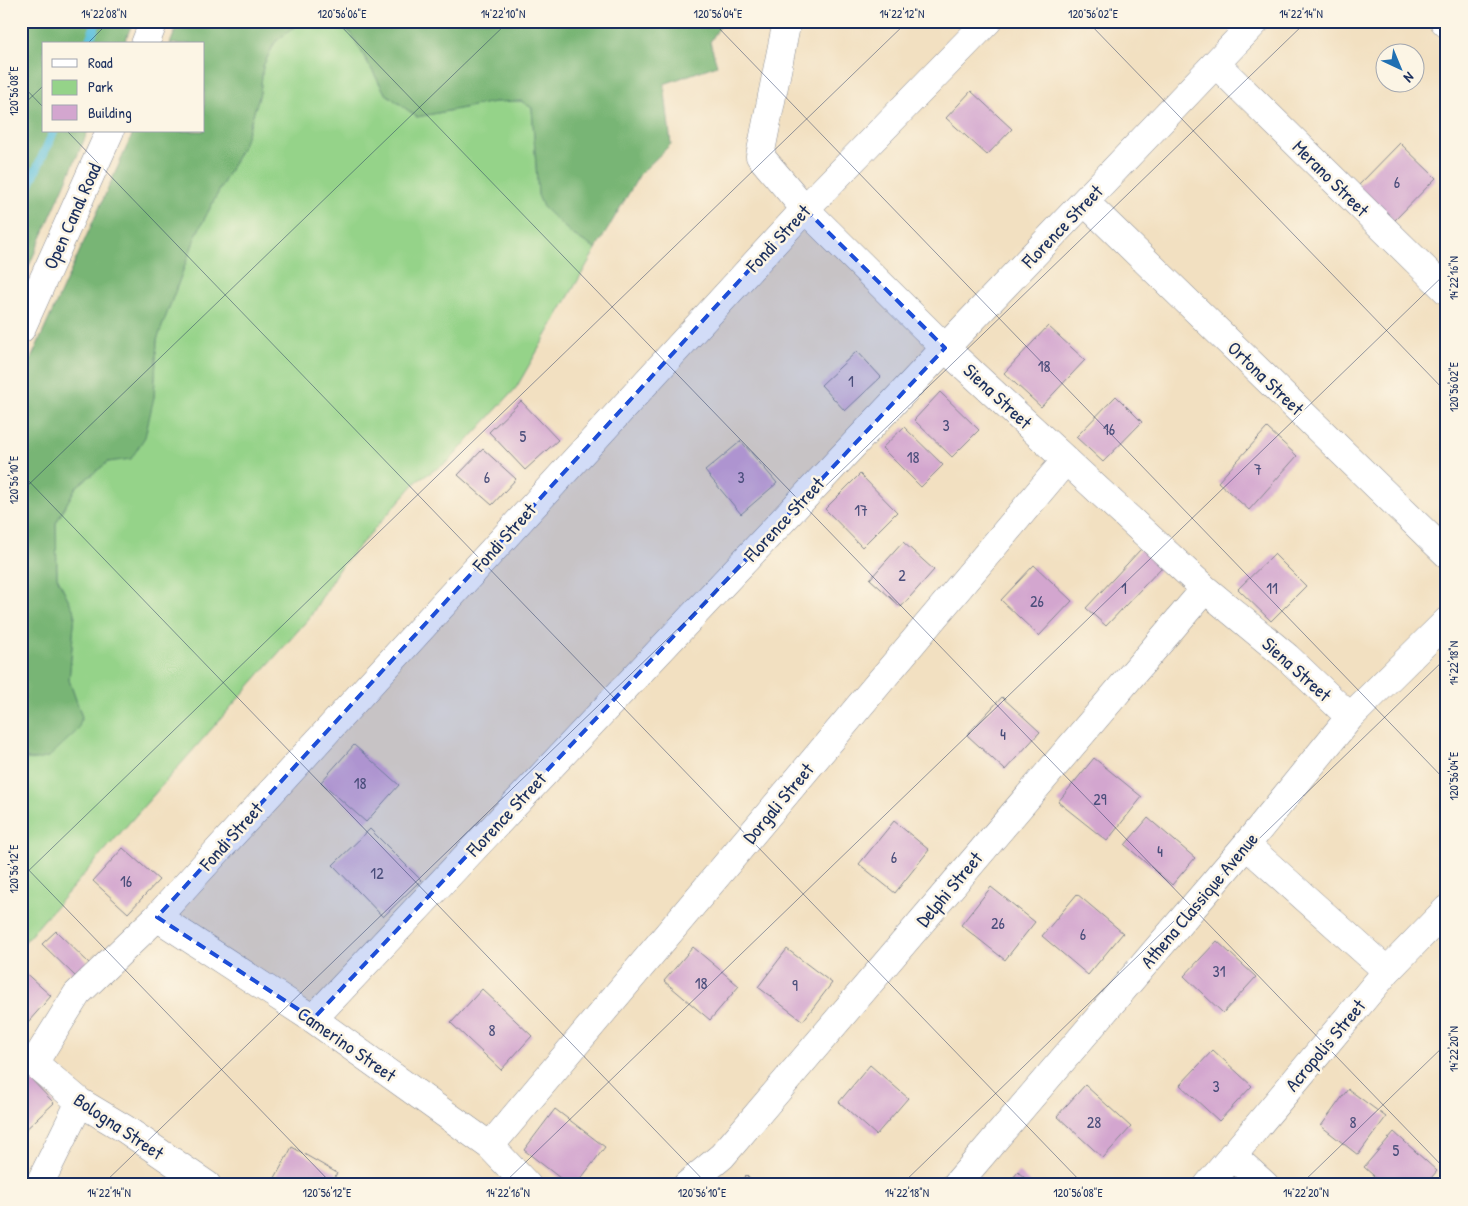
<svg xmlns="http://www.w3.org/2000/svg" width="1468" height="1206" font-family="'Patrick Hand',sans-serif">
	<rect width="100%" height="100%" fill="#fcf5e5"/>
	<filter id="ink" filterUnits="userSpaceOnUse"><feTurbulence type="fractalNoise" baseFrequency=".02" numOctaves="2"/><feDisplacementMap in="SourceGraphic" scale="10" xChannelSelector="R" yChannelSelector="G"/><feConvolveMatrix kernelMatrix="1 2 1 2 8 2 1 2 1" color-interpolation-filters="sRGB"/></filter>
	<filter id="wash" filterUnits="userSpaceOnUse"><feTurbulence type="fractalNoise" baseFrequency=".0096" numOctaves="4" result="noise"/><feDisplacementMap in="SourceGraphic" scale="20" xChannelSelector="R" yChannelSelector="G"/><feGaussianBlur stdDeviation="1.12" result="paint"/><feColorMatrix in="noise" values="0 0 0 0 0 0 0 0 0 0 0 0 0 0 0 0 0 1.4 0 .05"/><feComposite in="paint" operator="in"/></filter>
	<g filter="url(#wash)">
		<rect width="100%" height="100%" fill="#f2e0c1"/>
		<path fill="#95d389" stroke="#588174" d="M297,25l42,1 12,7 34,60 32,24 77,-15 27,-1 11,7 6,86 5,12 29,28 24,15 -80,139 -67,73 -32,20 -79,89 -28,47 -289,329v-188l15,2 46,-43 -13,-37 6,-67 -18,-36 -1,-54 20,-36 32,-25 23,-4 23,-61 3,-57 40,-107 47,-90 16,-50 3,-27 12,-24z
			M21,80l6,22 -6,15z"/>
		<path fill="#78b575" stroke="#4a726a" d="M21,21h112l-9,23h-80v87h44l-67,153v-167l6,-15 -6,-22z
			M179,21h544l-13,21 7,23 -53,19 7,60 -31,30 -44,75 -24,-15 -29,-27 -5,-12 -6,-87 -11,-7 -27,1 -77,15 -32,-24 -34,-60 -12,-7 -42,-1 -22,17 -12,24 -3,27 -16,50 -47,90 -40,107 -3,57 -9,40 -14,22 -23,3 -32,25 -20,36 1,54 18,36 -6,67 13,37 -4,13 -29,27 -13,3 -15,-2v-377l113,-250h70v-87h-34z"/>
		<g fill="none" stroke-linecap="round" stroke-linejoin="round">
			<path stroke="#5fc1dd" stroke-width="9" d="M88,44l9,-23
				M21,203l33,-72"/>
		</g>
		<g id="blocks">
			<path fill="#d3a6cf" d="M971,91l41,38 -25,26 -41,-37z
				M1400,143l36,35 -43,44 -36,-35z
				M1048,326l37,34 -44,47 -37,-34z
				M857,351l24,26 -36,34 -24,-26z
				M940,392l39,38 -27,27 -38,-37z
				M1116,396l26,26 -39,40 -27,-25z
				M521,401l37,39 -33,30 -36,-38z
				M904,427l39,38 -22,22 -39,-39z
				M1267,428l30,28 -48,54 -31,-28z
				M741,441l36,42 -36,31 -36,-43z
				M483,449l33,30 -24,26 -34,-30z
				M860,474l37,38 -35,35 -37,-38z
				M903,542l31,28 -33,37 -31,-28z
				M1141,549l21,18 -56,59 -20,-18z
				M1274,554l32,32 -35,35 -33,-32z
				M1034,565l38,36 -33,35 -38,-36z
				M1002,697l38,35 -35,38 -38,-35z
				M354,745l45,40 -33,37 -45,-40z
				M1094,758l48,39 -35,44 -49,-39z
				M1148,818l47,40 -23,27 -47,-40z
				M894,821l35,29 -34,43 -36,-29z
				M370,829l51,51 -38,37 -50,-52z
				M123,848l36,32 -31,33 -35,-32z
				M991,887l44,35 -30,38 -44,-35z
				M1077,894l46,39 -35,42 -46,-39z
				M56,931l34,33 -14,13 -34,-33z
				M1217,941l39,36 -33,36 -39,-37z
				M693,947l46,39 -29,34 -46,-39z
				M787,949l45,34 -29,38 -45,-34z
				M21,969l30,27 -30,34z
				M482,989l50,47 -31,34 -50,-47z
				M1213,1050l39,36 -33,35 -39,-36z
				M870,1065l38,33 -32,37 -37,-33z
				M27,1075l27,28 -33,31v-54z
				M1085,1085l46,42 -28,31 -46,-42z
				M1348,1089l38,28 -28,38 -37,-29z
				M555,1109l50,38 -29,38h-7l-45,-35z
				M1394,1132l43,39 -12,14h-41l-20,-18z
				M292,1147l45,26 -7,12h-59z
				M1018,1172l15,13h-26z
				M746,1175l10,10h-19z"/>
		</g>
	</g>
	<g filter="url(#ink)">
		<use href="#blocks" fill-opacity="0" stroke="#868890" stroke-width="1"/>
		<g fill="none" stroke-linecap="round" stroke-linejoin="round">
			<defs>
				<path id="minor" d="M787,21l-27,135 45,53 140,139 260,241 82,68 63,60
					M1444,21l3,3
					M1216,64l231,227
					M1085,202l362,352
					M1246,845l141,126
					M157,917l156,102 177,127 37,39
					M313,1019l632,-671 311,-327
					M490,1146l576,-686
					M1232,1155l33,30
					M39,1185l41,-83
					M207,1185l-82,-56 -45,-27 -46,-39 43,-69 80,-77 648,-708 183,-188
					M687,1185l35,-29 483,-567
					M956,1185l290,-340 104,-128 97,-96
					M1208,1185l179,-214 60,-62"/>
				<path id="major" d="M145,44l9,-23
					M21,329l89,-198"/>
			</defs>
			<use href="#minor" stroke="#868890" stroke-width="29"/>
			<use href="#major" stroke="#868890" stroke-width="29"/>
			<use href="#minor" stroke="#fff" stroke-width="28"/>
			<use href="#major" stroke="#fff" stroke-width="28"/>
		</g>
	</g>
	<path fill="#1d4ed8" fill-opacity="0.2" stroke="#1d4ed8" stroke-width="4" stroke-dasharray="10 6" stroke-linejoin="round" d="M805,209l140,139 -632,671 -156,-102z"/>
	<path fill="none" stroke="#1b2f5e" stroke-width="1" stroke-opacity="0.45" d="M336,21l1111,1150M712,21l735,761M1087,21l360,372M87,44l23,-23M21,84l23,24M21,107l23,-22M67,131l1017,1054M21,473l687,712M21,492l488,-471M21,862l312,323M21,878l887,-857M102,1185l1205,-1164M502,1185l945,-913M901,1185l546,-528M1300,1185l147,-142"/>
	<g text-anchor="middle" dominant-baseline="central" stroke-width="5" stroke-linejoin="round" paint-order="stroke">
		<g font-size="16" fill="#494d7a">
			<text x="1397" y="182">6</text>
			<text x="1044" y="366">18</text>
			<text x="851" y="381">1</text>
			<text x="946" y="425">3</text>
			<text x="1109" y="429">16</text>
			<text x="523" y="436">5</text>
			<text x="913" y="457">18</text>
			<text x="1258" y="469">7</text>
			<text x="487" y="477">6</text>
			<text x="741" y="477">3</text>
			<text x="861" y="510">17</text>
			<text x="902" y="575">2</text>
			<text x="1124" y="588">1</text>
			<text x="1272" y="588">11</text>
			<text x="1037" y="601">26</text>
			<text x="1003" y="734">4</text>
			<text x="360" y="783">18</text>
			<text x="1100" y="799">29</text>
			<text x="1160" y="851">4</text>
			<text x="894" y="857">6</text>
			<text x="377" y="873">12</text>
			<text x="126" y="881">16</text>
			<text x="998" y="923">26</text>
			<text x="1083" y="934">6</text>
			<text x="1219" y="971">31</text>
			<text x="701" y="983">18</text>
			<text x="795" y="985">9</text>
			<text x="492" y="1030">8</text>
			<text x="1216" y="1086">3</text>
			<text x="1094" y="1122">28</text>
			<text x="1353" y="1122">8</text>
			<text x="1396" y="1150">5</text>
		</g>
		<g font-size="19" fill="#1b2f5e" stroke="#fcf5e5">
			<text transform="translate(1331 178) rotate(45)">Merano Street</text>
			<text transform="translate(72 216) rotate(-66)">Open Canal Road</text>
			<text transform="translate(1062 226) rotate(-46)">Florence Street</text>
			<text transform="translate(778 238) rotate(-47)">Fondi Street</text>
			<text transform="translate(1266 378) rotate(44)">Ortona Street</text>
			<text transform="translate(998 396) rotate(43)">Siena Street</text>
			<text transform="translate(784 519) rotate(-47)">Florence Street</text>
			<text transform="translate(504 537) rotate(-48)">Fondi Street</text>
			<text transform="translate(1297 669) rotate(42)">Siena Street</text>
			<text transform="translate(778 803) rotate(-50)">Dorgali Street</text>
			<text transform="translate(506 814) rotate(-47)">Florence Street</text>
			<text transform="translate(231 836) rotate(-48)">Fondi Street</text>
			<text transform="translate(949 889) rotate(-50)">Delphi Street</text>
			<text transform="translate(1199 900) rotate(-50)">Athena Classique Avenue</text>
			<text transform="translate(347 1044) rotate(35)">Camerino Street</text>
			<text transform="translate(1325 1045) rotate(-50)">Acropolis Street</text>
			<text transform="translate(119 1126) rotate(34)">Bologna Street</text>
		</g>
	</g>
	<rect width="1468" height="1206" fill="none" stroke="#fcf5e5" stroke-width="55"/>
	<rect x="42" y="42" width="162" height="90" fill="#fcf5e5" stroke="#a2a6af"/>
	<rect x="52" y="59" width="25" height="8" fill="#ffffff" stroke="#a2a6af"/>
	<text x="88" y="68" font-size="15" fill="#1b2f5e">Road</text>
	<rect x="52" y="80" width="25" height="15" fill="#95d389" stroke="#a2a6af"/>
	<text x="88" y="92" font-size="15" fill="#1b2f5e">Park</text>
	<rect x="52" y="105" width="25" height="15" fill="#d3a6cf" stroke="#a2a6af"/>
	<text x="88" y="118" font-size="15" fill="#1b2f5e">Building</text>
	<g transform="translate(1400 68) rotate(136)"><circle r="24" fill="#fcf5e5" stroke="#a2a6af"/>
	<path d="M0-4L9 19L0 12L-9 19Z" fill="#1f6fb2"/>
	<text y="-8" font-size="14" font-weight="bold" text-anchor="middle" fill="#1b2f5e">N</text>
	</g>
	<rect x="28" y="28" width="1412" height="1150" fill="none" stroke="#1b2f5e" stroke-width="2"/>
	<g font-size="12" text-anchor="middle" fill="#1b2f5e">
		<text x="104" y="18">14°22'08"N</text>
		<text x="342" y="18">120°56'06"E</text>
		<text x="503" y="18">14°22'10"N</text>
		<text x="718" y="18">120°56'04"E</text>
		<text x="902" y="18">14°22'12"N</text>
		<text x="1093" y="18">120°56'02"E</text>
		<text x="1301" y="18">14°22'14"N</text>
		<text transform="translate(14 91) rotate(-90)" y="4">120°56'08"E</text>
		<text transform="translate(1454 278) rotate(-90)" y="4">14°22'16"N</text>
		<text transform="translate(1454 387) rotate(-90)" y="4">120°56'02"E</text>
		<text transform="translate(14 480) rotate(-90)" y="4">120°56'10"E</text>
		<text transform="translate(1454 663) rotate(-90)" y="4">14°22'18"N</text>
		<text transform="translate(1454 776) rotate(-90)" y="4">120°56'04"E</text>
		<text transform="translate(14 869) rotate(-90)" y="4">120°56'12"E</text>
		<text transform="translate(1454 1049) rotate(-90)" y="4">14°22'20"N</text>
		<text x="109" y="1197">14°22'14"N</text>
		<text x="327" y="1197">120°56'12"E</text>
		<text x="508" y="1197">14°22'16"N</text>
		<text x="702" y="1197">120°56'10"E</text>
		<text x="907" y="1197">14°22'18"N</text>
		<text x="1078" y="1197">120°56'08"E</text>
		<text x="1306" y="1197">14°22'20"N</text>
	</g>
</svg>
